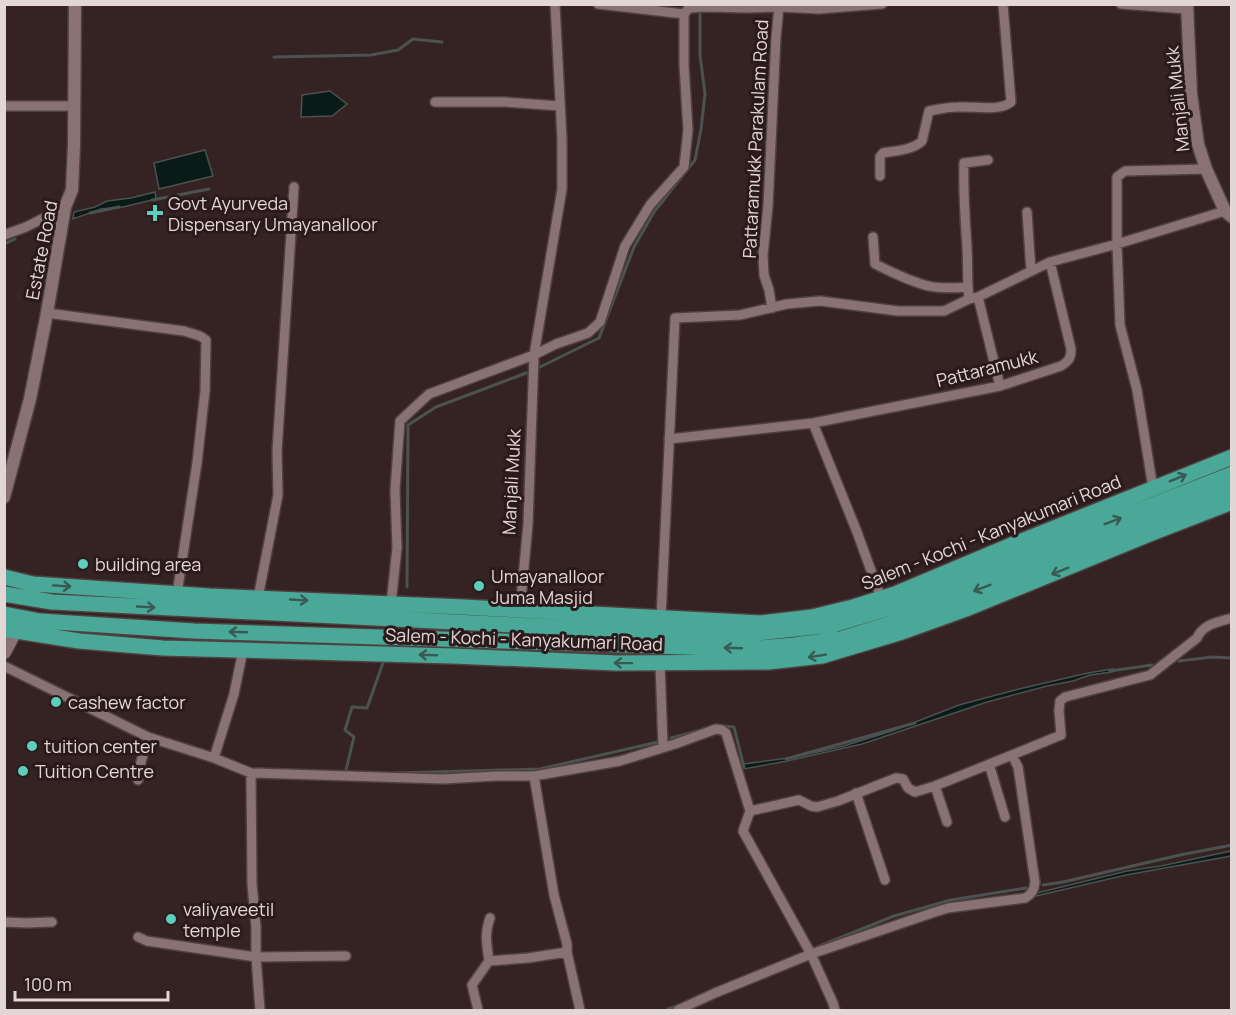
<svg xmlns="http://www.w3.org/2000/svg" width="1236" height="1015" font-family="Manrope,sans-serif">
	<rect width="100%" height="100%" fill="#352324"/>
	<path fill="#0a1a17" stroke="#4b5250" stroke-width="1.5" d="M330,91l17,13 -15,12 -31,1 1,-22z
		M205,150l8,26 -54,13 -5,-26z
		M155,192l1,7 -33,8 -22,2 -28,10 1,-7 21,-5 12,-6 24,-3z
		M1113,669l-1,3 -22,3 -17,6 -26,5 -60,16 -125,42 -75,17 -49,9 -1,-5 59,-8 48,-11 51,-16 64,-25 60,-16 69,-16z
		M1231,851v5l-105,19 -99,23 2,-3 98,-24 34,-5z"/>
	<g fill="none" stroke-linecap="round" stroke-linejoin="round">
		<path stroke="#4b5250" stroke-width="3" d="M274,57l97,-2 27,-5 15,-11 29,3
			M152,200l57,-11
			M90,213l29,-6
			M4,244l11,-5
			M540,367l59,-29 35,-91 20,-35 41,-52 6,-31 4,-35 -5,-39v-46
			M407,587l1,-162 28,-18 90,-34
			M1179,661l33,-4 20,1
			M1110,671l42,-6
			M722,726l12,1 10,40
			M671,738l30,-8
			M786,759l129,-36
			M397,773l143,-4 118,-27
			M345,774l9,-37 -9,-7 7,-23 15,1 16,-45
			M1043,885l20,-3 117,-27 52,-10
			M817,947l77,-31 57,-16 75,-12
			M668,1009l9,-3"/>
		<defs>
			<path id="minor" d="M598,4l86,10
				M1121,4l65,5
				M684,14l5,-6 18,-1 40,1 32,-1 40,2 63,-5
				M435,102h71l54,4
				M4,106h71
				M880,176v-19l3,-4c12,-2 30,-3 39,-12l7,-30c10,-2 19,-4 29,-4 15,-1 41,5 53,-5l-8,-98
				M1027,212l4,59
				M4,235l22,-8 39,-20
				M873,237l2,27c17,8 35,18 54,22 12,3 26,2 38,1
				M978,297l22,89
				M969,299c-2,-17 -1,-34 -2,-52 -2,-28 -4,-56 -3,-84l24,-3
				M772,308l-3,-18 -5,-15 -1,-20 5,-49 8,-169 3,-30
				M47,313l137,18 16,5 6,4 -1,51 -8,72 -20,131
				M813,423l44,109 24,66
				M669,439l144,-16 187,-37 61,-20c8,-5 10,-8 10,-17l-21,-87
				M1153,488l-16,-98 -17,-65 -3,-81v-67l8,-6 81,-2
				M258,598l20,-103 -1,-44 17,-264
				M391,604l6,-56 -2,-58 5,-69 29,-27 105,-39 22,-11 32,-11 12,-11 25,-76 25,-41 34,-38 4,-37 -4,-65v-51
				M520,610l8,-86 6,-169 28,-166v-50l-7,-135
				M661,618l14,-300 65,-3 47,-11 33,-3 78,10h46l25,-12 9,-2 72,-35 67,-18 108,-33
				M660,663l3,84
				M4,666l144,71 66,21 37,15 192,6 53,-3h38l86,-15 55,-17 41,-15 6,1 4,3 24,78 -7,20 68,123 22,49 2,7
				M1012,755l49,-20 -2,-25 1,-9 5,-4 85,-22 47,-37c6,-14 21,-16 35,-20
				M214,758l20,-64 9,-44
				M989,764l16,53
				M251,773l1,111 4,43v30l4,53
				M534,776l20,119 13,49v8l13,58
				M138,780l1,-11 9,-32
				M935,786l12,36
				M856,793l29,87
				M490,918c-6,18 -3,26 -1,43l39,-3 39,-6
				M4,922l22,1 26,-1
				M138,937l9,4 109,16 90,-1
				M478,1010l-6,-25 17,-24
				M678,1010l37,-17 96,-39 124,-42 13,-4 77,-10c7,-4 9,-8 10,-16l-17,-115 -6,-12 -77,31 -20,6 -7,-4 -5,-9 -7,-1 -58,23 -21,6 -6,-1 -12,-6 -49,11"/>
			<path id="tertiary" d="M1187,4l4,90 7,50 8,25 19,42 7,6
				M4,497l26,-98 17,-86 18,-106 7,-17 2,-45 1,-141"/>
			<path id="secondary" d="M4,652l11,-21"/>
			<path id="trunk" d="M4,577l29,7 176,12 254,11 298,16 51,-6 41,-10 42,-13 119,-50 218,-87
				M4,594l48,8 623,31 73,1 85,-9 56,-17 60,-21 114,-47 169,-66
				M4,614l36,7 154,10 552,18 48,-4 47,-6 48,-15 343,-135
				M4,629l75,12 84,7 290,8 163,7 152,-1 54,-6 80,-24 64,-23 186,-76 80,-31"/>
		</defs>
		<use href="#minor" stroke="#504141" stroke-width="12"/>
		<use href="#tertiary" stroke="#504141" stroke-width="15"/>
		<use href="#secondary" stroke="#504141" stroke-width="16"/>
		<use href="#trunk" stroke="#504141" stroke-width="18"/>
		<use href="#minor" stroke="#887273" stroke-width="9"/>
		<use href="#tertiary" stroke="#887273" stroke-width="12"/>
		<use href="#secondary" stroke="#887273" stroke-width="14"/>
		<use href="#trunk" stroke="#49a898" stroke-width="15"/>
	</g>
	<defs><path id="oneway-shaft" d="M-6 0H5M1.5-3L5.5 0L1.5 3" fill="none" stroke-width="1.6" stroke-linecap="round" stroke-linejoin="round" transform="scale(1.5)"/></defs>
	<g stroke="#385a53">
		<use href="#oneway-shaft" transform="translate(1178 478) rotate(-22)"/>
		<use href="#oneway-shaft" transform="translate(1113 521) rotate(-21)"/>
		<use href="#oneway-shaft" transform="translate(1060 571) rotate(158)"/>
		<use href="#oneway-shaft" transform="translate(62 586) rotate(4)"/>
		<use href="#oneway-shaft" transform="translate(982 588) rotate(159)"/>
		<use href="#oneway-shaft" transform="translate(299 600) rotate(3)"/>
		<use href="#oneway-shaft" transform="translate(146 607) rotate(3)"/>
		<use href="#oneway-shaft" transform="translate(238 632) rotate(-178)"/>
		<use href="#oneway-shaft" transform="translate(733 648) rotate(-178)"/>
		<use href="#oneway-shaft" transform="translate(428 655) rotate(-178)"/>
		<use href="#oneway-shaft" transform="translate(817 656) rotate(171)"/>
		<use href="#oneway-shaft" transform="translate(623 663) rotate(-179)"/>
	</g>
	<g fill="#5ccebb" stroke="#2b1a1b" stroke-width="2">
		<path d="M152 204h6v6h6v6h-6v6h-6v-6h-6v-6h6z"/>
		<circle cx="83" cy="564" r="6"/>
		<circle cx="479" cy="586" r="6"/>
		<circle cx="56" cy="702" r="6"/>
		<circle cx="32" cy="746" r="6"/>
		<circle cx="23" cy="771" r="6"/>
		<circle cx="171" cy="919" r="6"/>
	</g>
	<g text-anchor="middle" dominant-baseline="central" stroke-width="6" stroke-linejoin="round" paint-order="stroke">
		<g font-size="18" fill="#e3d6d6" stroke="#2b1a1b">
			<text transform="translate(1177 99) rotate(-96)">Manjali Mukk</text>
			<text transform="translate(755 139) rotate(-87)">Pattaramukk Parakulam Road</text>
			<text transform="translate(41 250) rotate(-79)">Estate Road</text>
			<text transform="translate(987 368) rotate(-14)">Pattaramukk</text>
			<text transform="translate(511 482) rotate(-87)">Manjali Mukk</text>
			<text transform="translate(991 532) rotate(-22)">Salem - Kochi - Kanyakumari Road</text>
			<text transform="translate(524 639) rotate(2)">Salem - Kochi - Kanyakumari Road</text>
		</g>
		<g font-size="18" fill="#e3d6d6" stroke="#2b1a1b" text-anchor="start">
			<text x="168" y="203">Govt Ayurveda<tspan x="168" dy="21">Dispensary Umayanalloor</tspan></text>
			<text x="95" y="564">building area</text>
			<text x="491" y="576">Umayanalloor<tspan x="491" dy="21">Juma Masjid</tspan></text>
			<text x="68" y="702">cashew factor</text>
			<text x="44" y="746">tuition center</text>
			<text x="35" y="771">Tuition Centre</text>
			<text x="183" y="909">valiyaveetil<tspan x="183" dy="21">temple</tspan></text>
		</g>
	</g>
	<rect width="1236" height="1015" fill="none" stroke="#e3d6d6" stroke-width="12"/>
	<path d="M15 991v9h153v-9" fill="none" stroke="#e3d6d6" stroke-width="3"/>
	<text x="24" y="991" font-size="18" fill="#e3d6d6" stroke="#2b1a1b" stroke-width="4.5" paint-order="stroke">100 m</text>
</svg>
